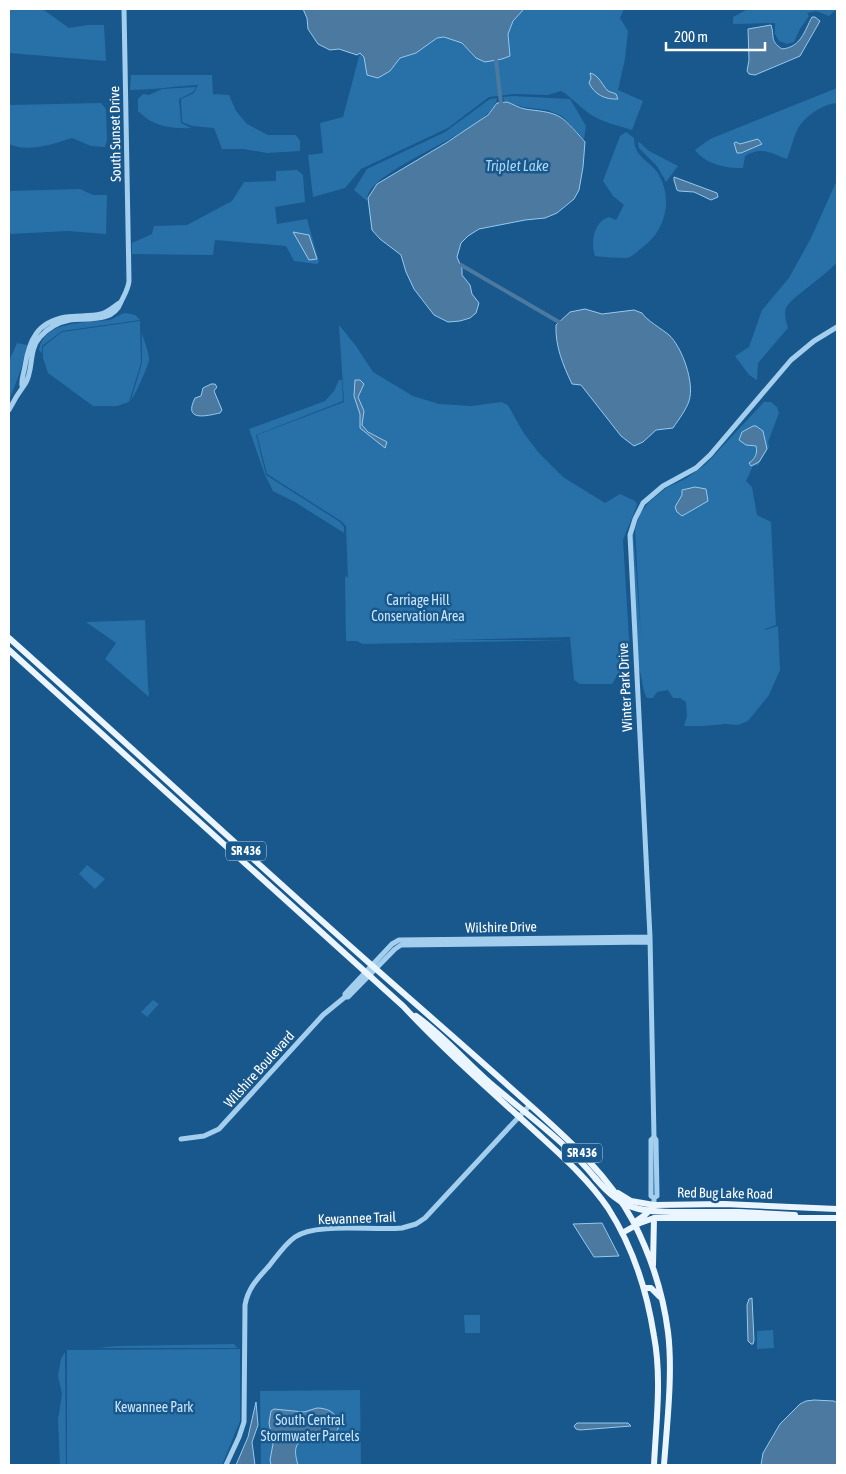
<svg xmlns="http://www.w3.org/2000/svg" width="846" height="1474" font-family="'Asap Condensed',sans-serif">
	<rect width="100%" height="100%" fill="#18588c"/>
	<path fill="#2771a8" d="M9,9l35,1 25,18 19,-3h16l2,36 -97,-8z
		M524,9h100l-4,9 8,13 -3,28 -7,31 25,11 -11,29c-15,-5 -32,-8 -45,-18 -9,-7 -16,-15 -26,-21l-13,4 -35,-1 -24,3 -41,31 -87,41 -16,19 -32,9 -5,-42 15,-2 -3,-30 23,-6 17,-64 4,4 3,18 23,-4 10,-13 16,-5 21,-15 7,-1 18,6 13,15 35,-2 -2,-22 5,-12z
		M748,9h89l-8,7 -13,-5 -9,2 2,3 -9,13 -6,13 -7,2 -8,-3 -4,-7v-11l-42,1v-7z
		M131,75h81l1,19 16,1 7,16 11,13 21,11h28l4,6v10l-33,2 -24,-4h-21l-8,-21 -22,-2 -10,-4 -1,-23 13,-6 4,-8c-23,1 -45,5 -68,5z
		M196,87l-3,5 -14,7 2,24 10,5c-21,1 -39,-2 -53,-17v-12l5,-5 6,1 13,-6z
		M837,88v15c-13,1 -29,11 -37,22 -6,9 -9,24 -13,34 -17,-6 -26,-13 -42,-3l-2,12c-15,1 -38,-4 -48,-18l15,-11z
		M513,96l57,3 16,27 -2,13 -22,-23 -15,-6 -24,-3 -19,-6 -1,-4z
		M497,98c-3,33 -133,71 -130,103l-13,-11 13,-21 78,-37 45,-33z
		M101,103l5,6 1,31 -2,7 -14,-1 -19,-8c-19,6 -44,15 -63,6v-39z
		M626,132l8,6c0,20 16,22 25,37 15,27 5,59 -20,75 -3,3 -9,8 -13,8 -10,0 -21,-1 -31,-2 -5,-13 -1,-35 14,-39l7,3 8,-15 -11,-9 -10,-15 17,-45z
		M638,141l11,10 29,15 -12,16 -9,-16 -18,-18z
		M297,170l6,5 2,27 -30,5 2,17 30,-5 12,43 -2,2 -23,-3 -8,-15 -71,-6 -2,15 -81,-1v-11l20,-9 2,-8 33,-1 45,-24 12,-19 32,-1v-10z
		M837,180v82c-9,12 -48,37 -51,46 -2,6 0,14 2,20l-30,35 -1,17 -8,-5 -14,-19 14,-9 13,-37 27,-32 22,-40z
		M80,189l13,6h14l-1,39 -38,-3 -59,3v-43z
		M126,313l9,2 5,5 -78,11 -20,15v7l-3,-3c4,-30 48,-27 70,-30 6,-1 9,-6 17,-7z
		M140,321l1,42 -12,39 -12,4h-24l-45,-33 -5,-15v-11l19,-15z
		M339,325l17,21 17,26 40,24 26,8 32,2 30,-4 7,3 15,27 15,20 25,25 42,26 15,-9 15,7 2,3c-3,12 -10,24 -14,36l8,131 -13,2 -5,10 -2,1h-31l-6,-4 -4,-43 -121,3h120l-206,4 -6,-3h-11l-1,-63 1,-2 2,2 -2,-52 -5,-5 -74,-47 -10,-39 87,-33z
		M142,333c2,8 7,19 7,27 0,4 -15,38 -18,40l11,-37z
		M17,343l10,2 -6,24 -12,32v-40z
		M339,380h3l1,21 -87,34 10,40 74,47 4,5v6l-49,-31 -22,-11 -8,-16 -16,-46 76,-28 9,-10z
		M764,402h7l6,5 2,6 -11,29 1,5 -11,18 -5,1 -7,15 6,6 5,28 14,7 5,103 -11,4v1l13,-4 2,44 -11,25 -21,26 -10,4 -12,-1 -23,2h-19l3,-10 -1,-14 -6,-4h-7l-5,-8 -11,2 -4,6h-6c-5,-8 -4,-17 -7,-27h-2l-7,-128 2,-14 8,108 -6,-108 5,-15 9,-12 17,-14 21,-10 19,-14z
		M145,620l3,66 1,11 -44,-38 11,-16 -30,-21z
		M87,865l18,14 -10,10 -16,-15z
		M153,1000l6,4 -12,13 -6,-5z
		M464,1315h16v18h-15z
		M773,1330l1,18 -17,1v-18z
		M234,1344l3,4h-140l20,-2z
		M240,1349v72l-18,44h-155v-115z
		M65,1352l1,113h-6l-2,-45 4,-26 -4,-18 3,-17z
		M360,1390l1,75h-100l-1,-74z"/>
	<path fill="#4b799f" stroke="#95caf1" d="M303,9h221l-11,12 -5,13 2,22 -8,3 -17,3 -9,-4 -14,-15 -18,-6 -7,1 -21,15 -16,5 -10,13 -12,7 -11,-3 -3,-18 -4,-4 -3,2 -18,-6 -9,1 -12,-6 -10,-15 -1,-11z
		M812,17h3l5,4 -20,35 -45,19 -6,-1 -2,-3 2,-11 -1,-31 23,-4c4,12 -2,15 11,24 19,-2 22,-17 30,-32z
		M590,73c9,2 12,12 18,18 2,1 6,2 8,3l2,5c-13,1 -24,-5 -29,-16l2,-5z
		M507,102c6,2 12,6 18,7 12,2 25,2 35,8 5,2 21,20 25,25l-2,25 -4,23 -5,9 -17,14 -12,5 -20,2 -46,9 -11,7 -7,7 -4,14 5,12v6l8,10 2,9 7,9 -3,10 -6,5 -10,3 -12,1 -14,-7 -20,-26 -8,-17 -5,-17 -21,-16 -8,-9 -4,-32 9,-14 69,-41 42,-28 9,-12z
		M758,139l4,5 -21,9h-4l-3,-10 2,-1 4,2z
		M674,177l43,16 1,4 -7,3 -17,-8 -15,-1 -2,-1 -3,-10z
		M293,232l16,3 8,24 -8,1z
		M585,309l17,5 32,-4 8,3c4,7 20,16 27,22 13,12 26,48 20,66 -3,9 -10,18 -16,27l-17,2 -13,12 -9,4 -13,-10 -40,-51 -9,-1c-9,-19 -17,-38 -16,-59l14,-13z
		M355,380h5l4,4 -6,13 6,14 -2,14 6,7 19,10 -2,6 -25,-20v-14l-6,-18z
		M211,384h4l2,3 -3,4 8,19 -2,3c-14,3 -37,9 -25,-15l6,-2 2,-8z
		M753,426h3l7,5 4,18 -8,13 -8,4 -2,-3c6,-4 9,-10 7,-17l-10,-1 -7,-5 3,-8z
		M695,487l11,2 2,12 -26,15 -5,-4 -2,-5 7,-12v-5z
		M602,1223l17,33 -25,1 -21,-33z
		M752,1298l2,42 -1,4h-2l-3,-3 -1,-36 2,-6z
		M814,1400l20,1 3,2v62h-76l2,-12 17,-29 20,-20 6,-3z
		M256,1402l2,23 -6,17 3,23h-19l12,-28z
		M317,1408c22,0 30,21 11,31 -7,4 -17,-1 -25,-1 -10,8 -8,16 -5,27h-27l-1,-5 3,-16 -4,-21 2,-12 3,-2 30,3z
		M577,1423h51l3,3 -51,4 -4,-1 -2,-3z"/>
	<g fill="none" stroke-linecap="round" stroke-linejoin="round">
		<path stroke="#4b799f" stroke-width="4" d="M496,60l5,43
			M461,265l98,57"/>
		<path stroke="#a3ceee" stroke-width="5" d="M22,386c-1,-7 2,-13 3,-20 4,-26 12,-44 41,-49 11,-2 24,0 35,-3 8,-2 13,-8 20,-12
			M9,410c5,-10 10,-18 16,-26 9,-13 3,-34 15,-47 8,-9 19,-15 30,-17 18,-2 43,3 51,-18 3,-7 7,-12 8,-21l-5,-272
			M345,997h3l47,-48 6,-4 249,-3
			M654,1137l-3,3v56l3,2v11
			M181,1139l23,-3 15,-7 104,-114 22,-18v-3l47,-50 7,-4 251,-3
			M654,1198l3,-2 -1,-56 -2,-3 -4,-200 -20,-402 5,-16 8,-16 20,-17 33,-18 14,-13 81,-95 23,-19 23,-14
			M226,1465l13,-28 5,-15 1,-117c3,-17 13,-27 24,-39 8,-10 16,-22 26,-29 21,-15 79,-6 107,-9l14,-4 9,-6 105,-113"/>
		<path stroke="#eaf5ff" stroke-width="6" d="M9,638c120,107 238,217 359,324 51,45 103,90 154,136 42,38 84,73 111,123 18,35 30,72 35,111 5,40 -1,92 -4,133
			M9,650l394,356c42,45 89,86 135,128 25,23 51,46 70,74 25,39 39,83 46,128 8,42 2,87 0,129
			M416,1016c27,19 49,45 74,67 36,31 76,59 106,96
			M618,1193l13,8 23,4 70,-1 113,5
			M679,1212h60l56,3
			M635,1222l10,-7 7,-7
			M622,1233l18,-10 14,-5h183
			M653,1265l1,-47
			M644,1288h7l9,9"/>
		<path stroke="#eaf5ff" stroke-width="6" d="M596,1179c26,31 44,33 83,33"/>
	</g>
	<g text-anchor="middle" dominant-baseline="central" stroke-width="5" stroke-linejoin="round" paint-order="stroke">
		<g fill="#18588c" stroke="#bacddc" stroke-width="1">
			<rect x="226" y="841.5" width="40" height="19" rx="4"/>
			<rect x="562" y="1143.5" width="40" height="19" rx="4"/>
		</g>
		<g font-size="12" font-weight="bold" fill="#fff">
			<text x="246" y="851">SR 436</text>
			<text x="582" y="1153">SR 436</text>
		</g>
		<g font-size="14" fill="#fff" stroke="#18588c">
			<text transform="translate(115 134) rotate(-91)">South Sunset Drive</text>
			<text transform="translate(625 687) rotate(-93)">Winter Park Drive</text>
			<text transform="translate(501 927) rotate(-1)">Wilshire Drive</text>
			<text transform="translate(259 1069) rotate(-48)">Wilshire Boulevard</text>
			<text transform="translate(725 1193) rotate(1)">Red Bug Lake Road</text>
			<text transform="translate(357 1218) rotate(-2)">Kewannee Trail</text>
		</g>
		<g font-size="14" fill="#c9e5fa" stroke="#18588c">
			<text x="418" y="600">Carriage Hill<tspan x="418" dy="16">Conservation Area</tspan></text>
			<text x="154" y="1407">Kewannee Park</text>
			<text x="310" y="1420">South Central<tspan x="310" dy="16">Stormwater Parcels</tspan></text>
		</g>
		<g font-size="15" font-style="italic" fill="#aed7f6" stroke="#18588c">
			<text x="517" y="165">Triplet Lake</text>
		</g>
	</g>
	<rect width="846" height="1474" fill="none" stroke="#ffffff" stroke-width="20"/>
	<path d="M666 42v8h99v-8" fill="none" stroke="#ffffff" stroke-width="2.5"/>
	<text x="674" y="42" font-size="15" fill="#ffffff" stroke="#18588c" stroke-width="4" paint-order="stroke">200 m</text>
</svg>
